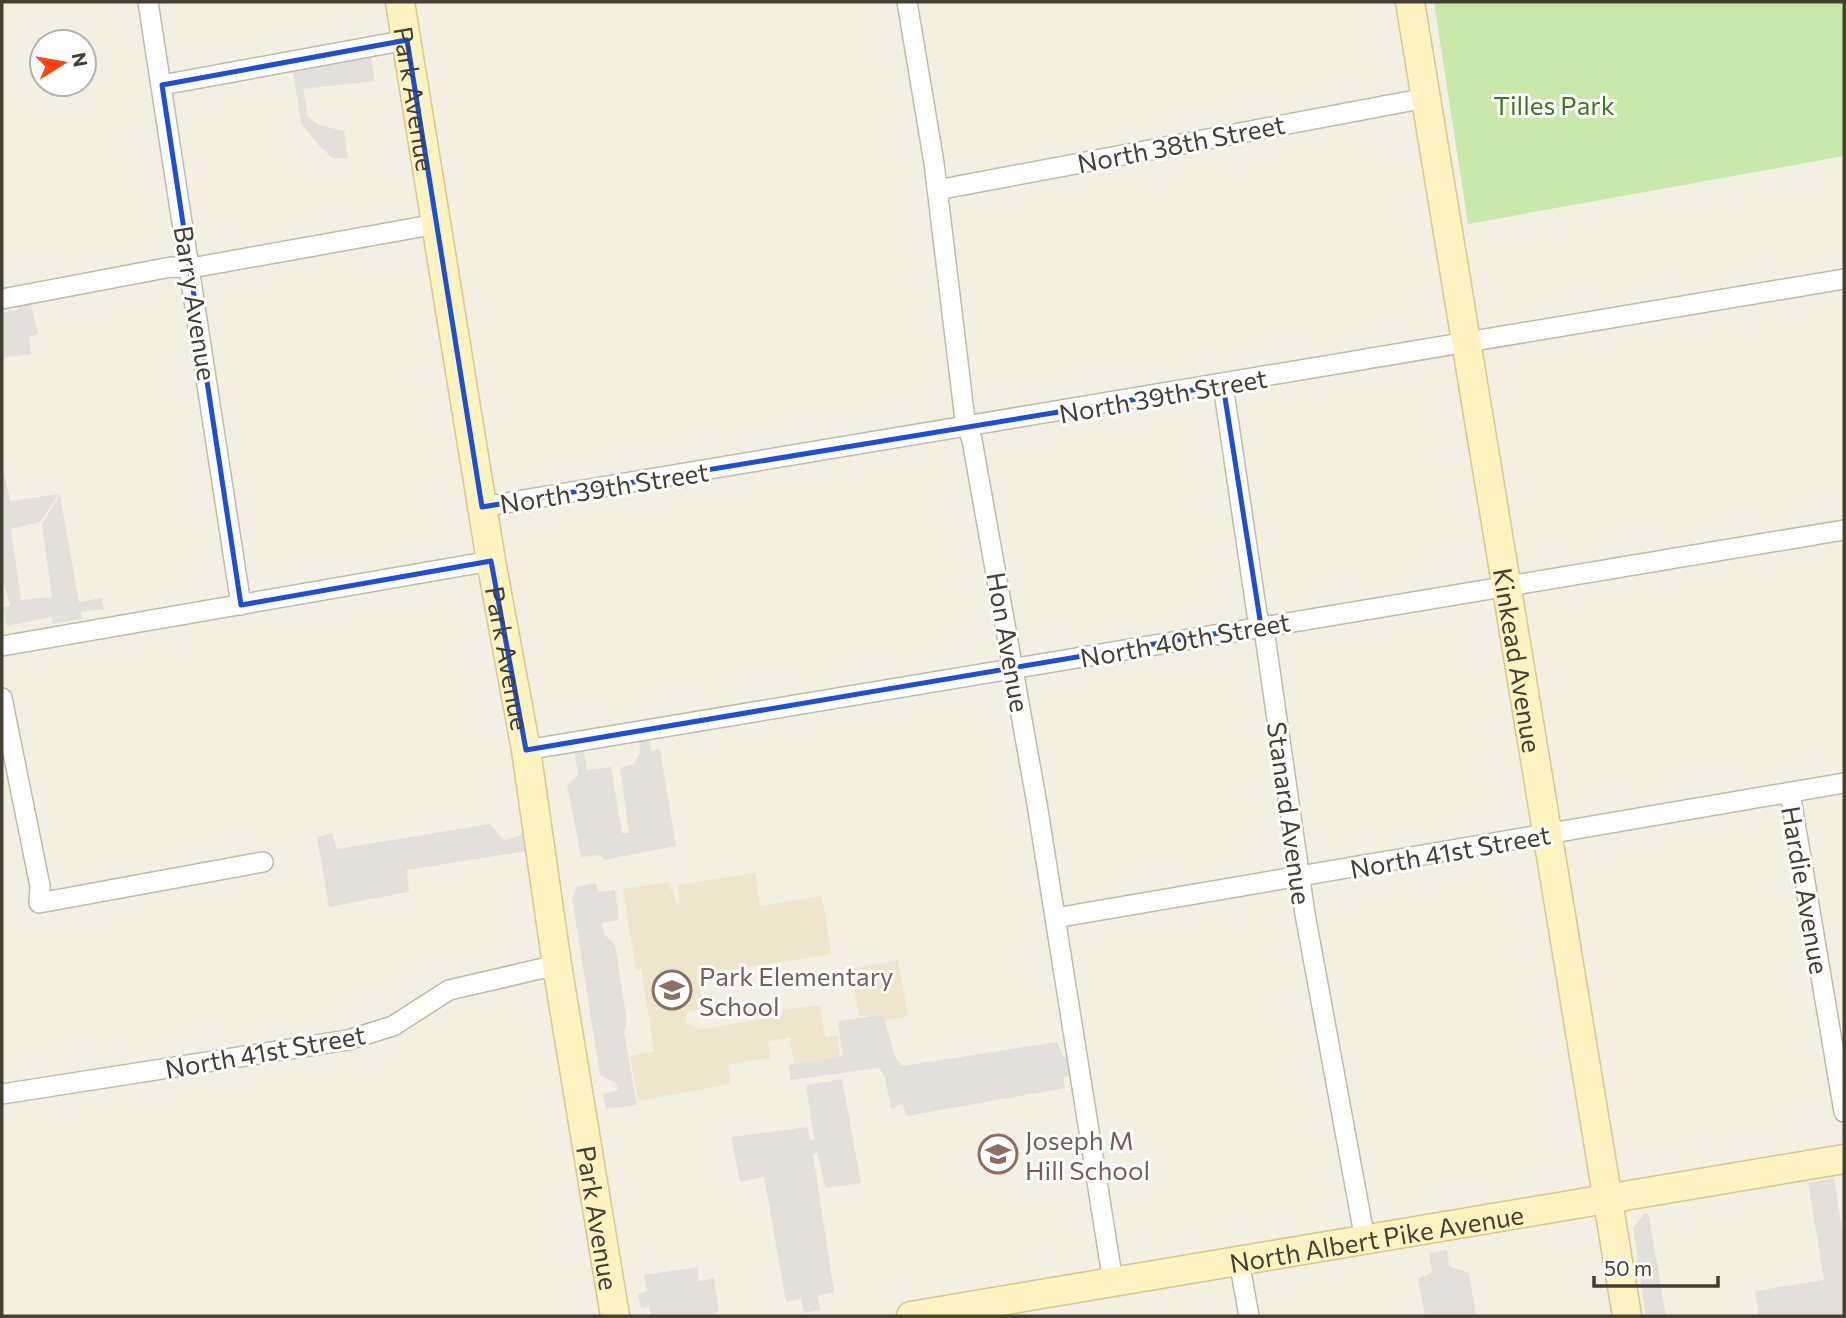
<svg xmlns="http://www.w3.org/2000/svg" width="1846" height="1318" font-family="Commissioner,sans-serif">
	<rect width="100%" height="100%" fill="#f3efe3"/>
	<path fill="#ede6cc" d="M755,873l5,33 62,-10 9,58 -133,21 5,34 -15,2 -2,11 14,8 82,-15 1,-5 37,-5 5,32 12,-1 3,21 -46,7 -4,-26 -22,3 2,17 -42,7 2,19 -92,17 -8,-45 24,-5 -13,-82 -5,1 -13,-81 47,-7 -2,6 5,2 3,14 4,-1 -2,-18z
		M898,960l10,56 -37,7 -2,-8 -10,2 -8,-48z"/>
	<path fill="#c8e9a9" d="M1434,2h410v154l-376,68z"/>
	<path fill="#e3e0dc" d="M370,51l5,30 -72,8 5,28 11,8 25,6 4,27 -14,1 -14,-12 -19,-24 -9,-57z
		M29,297l9,37 -9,3 2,17 -29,4v-46l16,-2 -4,-10z
		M2,475h3l5,26 49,-7 -19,28 -29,7 10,71 31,-3 -10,-73 18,-29 19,107 23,-4 2,11 -23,3 1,7 -30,5v-7l-45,9 -3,-18 6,-3 -8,-28z
		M649,734l2,17 9,-2 16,97 -72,14 -3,-5 -20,2 -14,-72 11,-10 -4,-26 9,-2 4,23 24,-3 11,66h7l-9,-65 14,-4 6,-11 -1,-18z
		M490,824l14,16 15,-4 5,-5 3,20 -120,19 2,22 -80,15 -12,-70 15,-4 5,16z
		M596,883l2,9 17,-2 4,30 -17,3 2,11 11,11 12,76 -3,11 13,73 -31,4 -3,-15 15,-4 -2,-7 -16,-8 -28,-177 5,-11z
		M883,1015l12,42 7,9 155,-24 6,15 5,-1 6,18 -11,4 2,10 -158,28 -5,-12 -11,5 -6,-32 -6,-9 -88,12 -2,-15 54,-9 -5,-35z
		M842,1079l19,104 -35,5 -9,-35 -4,1 21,138 -17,4 4,14 -17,3 -3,-14 -15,3 -22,-125 -24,5 -9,-45 76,-10 3,12 4,1 -8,-55z
		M1834,1178l10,64v74h-85l-4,-25 69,-11 -16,-97z
		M1645,1213l4,3 17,100h-20l-13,-88z
		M1447,1250l2,16 20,7 7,43h-51l-7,-37 14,-7 -3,-19z
		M698,1267l1,14 15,-3 5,34 -20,4h-48l-2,-9 -8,1 -3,-14 9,-3 -3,-16z"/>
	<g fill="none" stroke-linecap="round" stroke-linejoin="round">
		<defs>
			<path id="street" d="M148,2l93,603
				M907,2l27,161 31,257 7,20 65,364 76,478
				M162,85l245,-45
				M937,190l489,-92
				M2,299l169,-32 20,1 246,-44
				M1223,385l34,229 8,22 40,278 60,326
				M482,507l1362,-228
				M2,646l489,-85
				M2,698l38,188 -1,17 224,-41
				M526,750l1318,-220
				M1790,793l54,319
				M1055,918l789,-135
				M2,1094l346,-54 45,-14 56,-36 108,-25
				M1239,1261l10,55"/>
			<g id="secondary">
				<path id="s1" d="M400,2l91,559 35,189 31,215 58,351"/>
				<path id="s2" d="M1410,2l217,1314"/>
				<path id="s3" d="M911,1316l933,-157"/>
			</g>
		</defs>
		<use href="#street" stroke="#c1baa8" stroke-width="22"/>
		<use href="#secondary" stroke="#d5c790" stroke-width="31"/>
		<use href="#street" stroke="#fff" stroke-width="19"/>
		<use href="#secondary" stroke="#fff4c1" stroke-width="28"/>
	</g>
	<path fill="none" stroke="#1d4ed8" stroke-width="5" stroke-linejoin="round" d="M407,40l75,467 741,-122 38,241 -735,124 -35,-189 -250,44 -79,-520z"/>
	<defs>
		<symbol id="school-ring" viewBox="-11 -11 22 22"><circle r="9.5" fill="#fff" stroke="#8d6e63" stroke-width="1.5"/><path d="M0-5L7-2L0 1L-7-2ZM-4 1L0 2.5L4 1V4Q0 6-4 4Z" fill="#8d6e63"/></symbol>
	</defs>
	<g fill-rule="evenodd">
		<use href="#school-ring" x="650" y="968" width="44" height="44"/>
		<use href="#school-ring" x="976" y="1132" width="44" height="44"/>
	</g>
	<g text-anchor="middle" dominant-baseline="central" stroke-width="6" stroke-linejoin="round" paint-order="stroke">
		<g font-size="26" fill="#453f33" stroke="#fff">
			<text stroke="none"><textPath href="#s1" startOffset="98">Park Avenue</textPath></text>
			<text transform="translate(1181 143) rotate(-11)">North 38th Street</text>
			<text transform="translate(196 303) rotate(81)">Barry Avenue</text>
			<text transform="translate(1163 395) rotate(-10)">North 39th Street</text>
			<text transform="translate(604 487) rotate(-9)">North 39th Street</text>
			<text transform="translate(1185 639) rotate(-10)">North 40th Street</text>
			<text transform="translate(1009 642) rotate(80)">Hon Avenue</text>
			<text stroke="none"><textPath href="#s1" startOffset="665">Park Avenue</textPath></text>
			<text stroke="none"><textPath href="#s2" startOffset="667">Kinkead Avenue</textPath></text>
			<text transform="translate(1290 813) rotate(82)">Stanard Avenue</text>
			<text transform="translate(1450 851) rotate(-10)">North 41st Street</text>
			<text transform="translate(1806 890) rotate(80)">Hardie Avenue</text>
			<text transform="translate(265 1051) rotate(-10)">North 41st Street</text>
			<text stroke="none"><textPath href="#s1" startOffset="1232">Park Avenue</textPath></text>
			<text stroke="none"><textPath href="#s3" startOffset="472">North Albert Pike Avenue</textPath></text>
		</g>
		<g font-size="26" fill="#3e7924" stroke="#fff">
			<text x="1554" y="104">Tilles Park</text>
		</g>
		<g font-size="26" fill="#785e54" stroke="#fff" text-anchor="start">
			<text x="699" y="975">Park Elementary<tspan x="699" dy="30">School</tspan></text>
			<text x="1025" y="1139">Joseph M<tspan x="1025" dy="30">Hill School</tspan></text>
		</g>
	</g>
	<rect width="1846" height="1318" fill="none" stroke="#453f33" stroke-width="7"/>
	<g transform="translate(63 63) rotate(79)"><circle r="33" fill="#ffffff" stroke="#b5b2ad" stroke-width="2"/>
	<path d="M0-5L12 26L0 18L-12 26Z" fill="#ff420e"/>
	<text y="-10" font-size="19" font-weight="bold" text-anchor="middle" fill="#453f33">N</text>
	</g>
	<path d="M1594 1276v10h124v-10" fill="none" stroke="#453f33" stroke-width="3.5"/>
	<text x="1604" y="1276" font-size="21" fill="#453f33" stroke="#ffffff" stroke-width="5" paint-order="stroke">50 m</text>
</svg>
